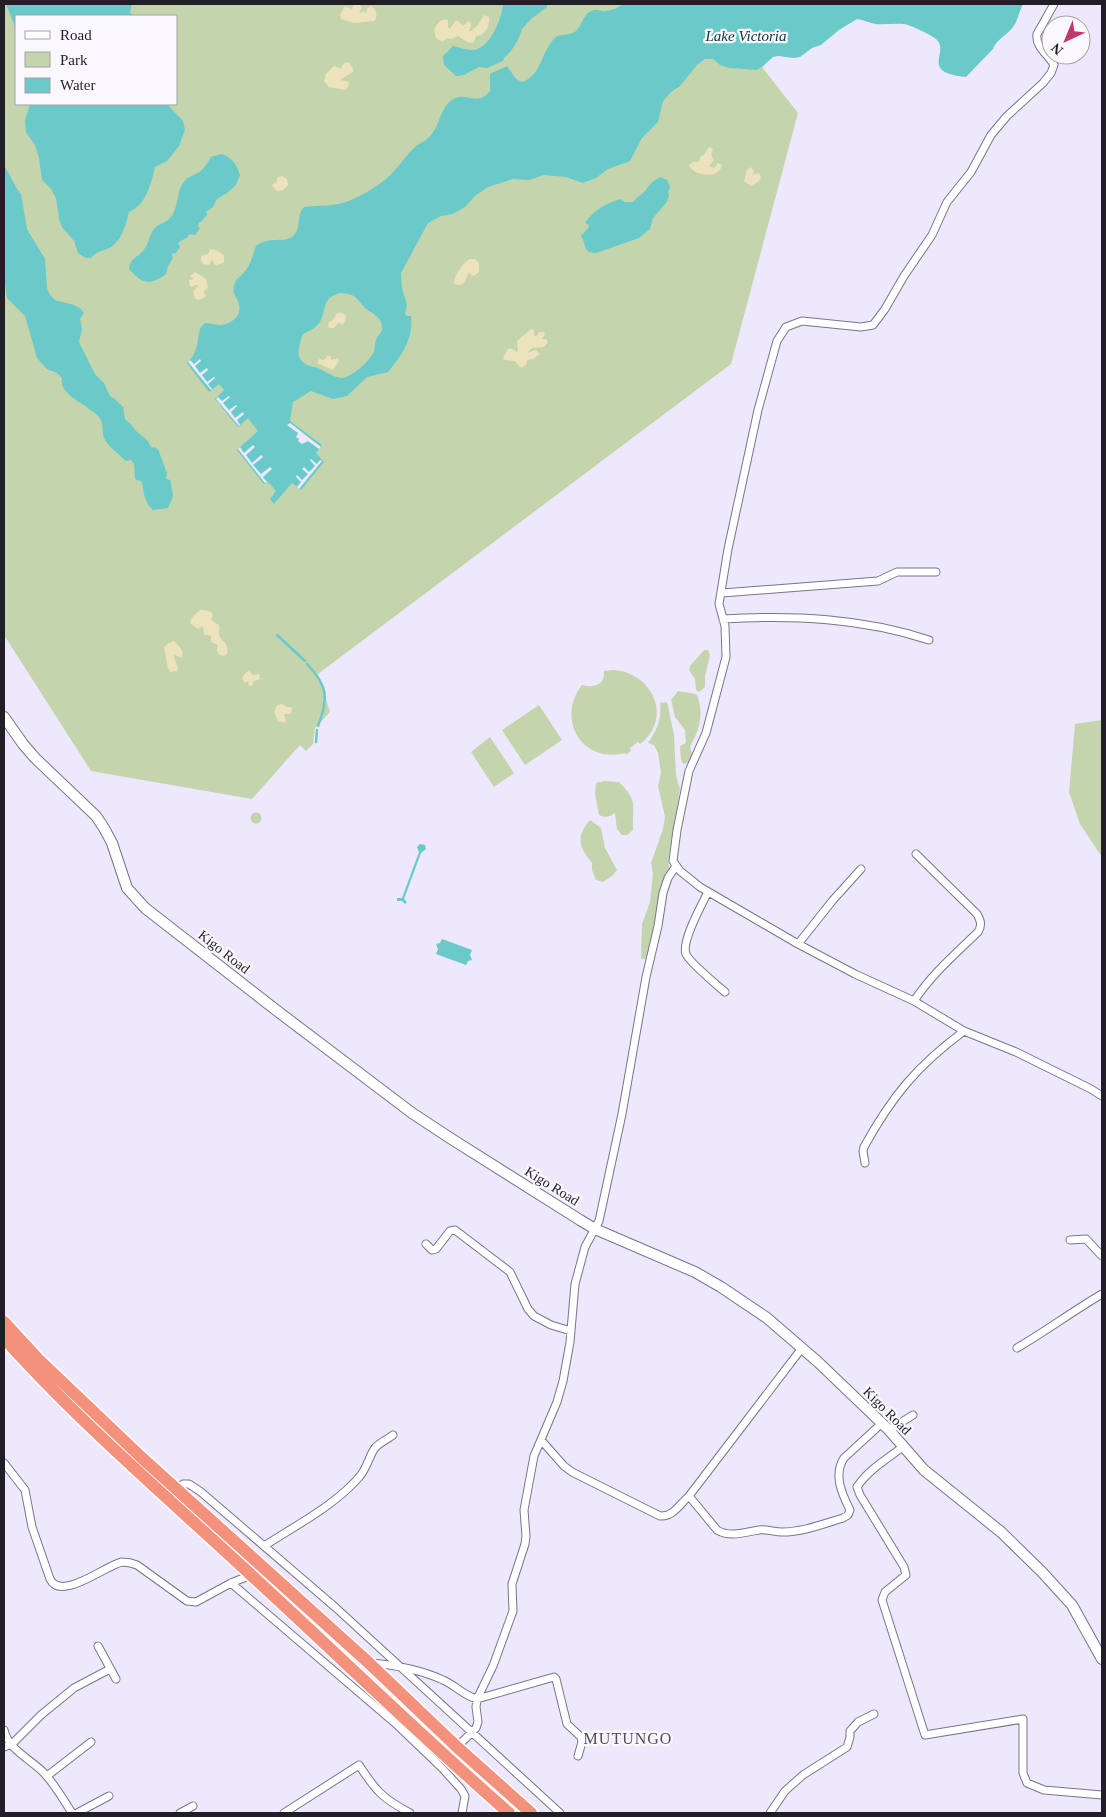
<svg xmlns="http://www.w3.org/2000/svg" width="1106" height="1817" font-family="Georgia,serif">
	<rect width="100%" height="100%" fill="#eee8fd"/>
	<path fill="#c4d4ac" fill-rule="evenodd" d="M4,4h639l54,61c3,-3 7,-6 11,-7 6,-1 8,5 14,7 11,4 29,6 40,2l36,46 -67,251 -413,310 12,38 -15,16 -2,16 -7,7 -6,-6 -48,54 -161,-28 -87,-136zM16,16h160v88h-160z
		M704,650h4l2,5 -5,21v11l-6,5 -3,-2 -1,-11 -6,-9 1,-4z
		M613,670c39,2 61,48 27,74l-2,-2 -8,6 1,3 -5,4 -1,-2c-44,11 -69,-35 -43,-68 11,3 23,1 22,-14z
		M678,691c7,2 13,1 19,4 7,18 3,35 -7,51l2,9 -2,7 -7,2 -2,-4 -1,-14 6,-3 -1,-13 -10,-13 -4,-17z
		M667,702l7,33 2,41 4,13 -12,72 2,12 -17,69 -8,17h-4l1,-35 8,-22 3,-29 -2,-10 12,-34 2,-12 -7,-31 3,-13 -3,-20 -4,-8 -6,-2c9,-13 14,-24 12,-40z
		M539,705l23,35 -37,25 -23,-35z
		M1102,720v137l-22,-33 -11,-32 6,-68z
		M490,737l24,36 -20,14 -23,-35z
		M604,781l15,1c20,20 13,23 14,48l-6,5h-5l-5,-6 -2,-16c-6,4 -9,5 -16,2l-4,-21 1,-11z
		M250.5 818a5.5 5.5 0 1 1 11 0a5.5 5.5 0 1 1-11 0Z
		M590,820l11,8 4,20 12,22 -5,6 -9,6 -7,-2 -4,-10v-7c-14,-17 -16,-26 -2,-43z"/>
	<path fill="#ece3bd" d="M354,4l6,1 2,2 -3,7 5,-3 2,2 1,-5 4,-2c5,4 8,10 3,15l-20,2 -13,-4 -1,-4 5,-9 7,3z
		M484,15l5,2c1,9 -3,18 -13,19l-2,6 -2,1 -5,-1 -9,-6 -6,3 -5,-1 -5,4 -6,-4 -2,-8c4,-7 6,-12 14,-10v7l2,2 5,-8h3l5,5 5,-5 3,2v3l-2,5h2l7,-6z
		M349,62l5,9 -14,9 9,2 -1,5 -3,3 -16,-3 -5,-6 2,-7 8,-8 7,3 2,-5z
		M709,147l4,2 -2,5 3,6 -5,6 5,2 4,-5 4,2c-2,14 -28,12 -33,0l4,-3h6l2,-6 3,-1z
		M751,167l3,4 -1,4 6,-2 2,5 -2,3 -8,5 -7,-5 3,-11z
		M282,176l5,3 1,6 -5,5 -6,1 -5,-5 1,-2 4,-2v-4z
		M210,249c6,0 10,3 14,7v6l-8,4 -4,-6 -3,5 -6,-1 -2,-3v-5l7,-2z
		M470,259h5l4,4v9l-5,4 -3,-1 -2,-3c-4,7 -2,13 -13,13l-2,-2c0,-8 9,-20 16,-24z
		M195,272l11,7 2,8 -5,5 3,3 -2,3 -6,2 -3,-2 -2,-7 5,-5 -2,-1 -4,2 -2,-1 -1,-6 5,-1 -4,-3z
		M341,312l5,4 -1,6 -4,3 -2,-3 -5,6h-5l-1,-2 1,-4 5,-3 2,-5z
		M531,329l3,1v5l2,2 3,-5h5l1,2 -3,5h4l2,3 -4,5 -12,1 -5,5 9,-3 4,4 -7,5 -6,1 -1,5 -5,3 -6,-7 -10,-1 -2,-2 5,-9 2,-1 7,4 1,-2 -1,-9z
		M328,355l3,2v3l7,-2 1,3 -6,9 -16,-7 2,-4 5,1z
		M200,610c6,0 10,0 13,5l-2,5 8,5c1,3 0,6 0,9 2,9 10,7 8,20l-3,2 -6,-2 -1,-4 1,-5 -7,-3v-6l-7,-2 -1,-8 -5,3 -8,-6c1,-6 6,-9 10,-13z
		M174,641c5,5 12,11 7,17l-8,-4 5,14 -1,3 -6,1 -3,-4 -4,-20 3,-4z
		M249,671l4,4 6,-1 1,5 -6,2 -2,5 -4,-1 1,-3h-5l-2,-4 4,-6z
		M282,704l5,3h4l1,2 -1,5h-7l2,6 -1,3 -7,-2 -4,-9 3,-7z"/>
	<path fill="#6acaca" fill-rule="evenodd" d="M6,4h126l-2,8 2,4h-116v13z
		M503,4h44v3l-16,12 -9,10 -4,11 -7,11 -7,7 -1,3 -16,7 -8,-1 -15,8 -8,1 -12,-11 -1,-9 10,-10c6,1 13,4 19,4 18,0 30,-32 31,-46z
		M624,4h399c-3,6 -5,14 -8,20 -5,10 -18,14 -22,25l-27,28c-48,-5 -15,-25 -30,-38 -5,-4 -25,-14 -32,-15 -9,-1 -19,1 -28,0 -6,-1 -13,-4 -19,-5l-18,11 -18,15 -9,3 -12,9 -6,1 -16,-2 -5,1 -11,10 -6,3 -27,-2 -9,-3 -7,-6h-8l-8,6 -17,21 -9,6 -8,9 -5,21 -16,16 -12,23 -22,8 -12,9 -13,5 -17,-6 -22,-2 -15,5 -16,-1 -25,8 -13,9 -10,11 -12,7 -12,2 -13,7 -27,50 1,15 5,17 -2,9 2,2h4c3,22 -9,39 -23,56l-21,5 -20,19 -14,3 -22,-8 -18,11 -3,19 32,24 -6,8 8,9 -23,28 -9,-7 -18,21 -4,-5 6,-8 -8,-9 -4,2 -27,-34 21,-19 -10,-13 -10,9 -23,-28 9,-9 -5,-6 -10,8 -22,-29c4,-4 7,-8 9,-14 4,-10 0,-19 9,-26 5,0 10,2 15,2 11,-1 22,-9 19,-20 -1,-9 -9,-11 -4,-22 2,-6 7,-7 10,-12 6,-6 8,-18 11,-25 15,-11 27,-2 37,-10 9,-7 3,-21 11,-29 14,-2 28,0 42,-5 13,-5 29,-14 40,-23 11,-9 18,-22 29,-32 5,-4 11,-6 15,-11 10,-10 10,-28 22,-36 12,-10 25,8 38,-9v-17l17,-8 9,13 6,3c19,-6 19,-29 31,-42 6,-8 18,-3 24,-10 6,-7 7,-18 17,-20 4,-1 8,2 12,1 6,0 13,-4 18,-7zM339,293c5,0 11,1 15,3 4,3 7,8 11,12 6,5 17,9 17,19 1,5 -4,8 -6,13 -2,5 0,11 -4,15 -5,8 -20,22 -30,23 -10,0 -18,-9 -28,-11 -20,-4 -17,-17 -11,-33 6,-3 13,-6 17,-12 7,-13 1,-23 19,-29z
		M30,104h137l16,17 2,9 -6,16 -12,15 -12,6c-4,17 -9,38 -26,45 -3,12 -7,28 -18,35 -9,5 -13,3 -20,11h-5l-8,-5 -4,-12 -12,-14 -3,-8 -3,-21 -5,-9 -9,-9 -3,-22 -4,-13 -9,-13 -1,-12z
		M222,154c11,5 14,9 18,21l-4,10 -9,8 -10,6 -4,8 -7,5 1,3 -6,7h-2l-1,4 2,2 -5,7 -6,-1 -1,3 -9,5 -1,2 2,3 -5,7 -2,-1 -1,2 1,3 -5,8 -2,8c-16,12 -24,10 -37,-5 1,-12 11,-12 16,-21 5,-7 4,-15 11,-21 3,-3 9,-4 13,-8 10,-10 7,-25 14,-36 4,-7 10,-7 16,-11 5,-3 9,-10 12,-15z
		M4,166l4,6 9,17 4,5 6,35 18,30 2,29 3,7 5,5 19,5 7,4 3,4 -4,6 2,10 -3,13 16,32 9,9 6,13 6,4 7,7 2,12 3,3 2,1 6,8 11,9 5,8 2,-1 4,2 9,24 -1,6 4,1c3,16 5,13 -2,28l-15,2c-9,-8 -9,-17 -11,-28l-7,-3 -1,-15 -3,-4 -5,1c-8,-8 -17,-13 -22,-23 -3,-8 1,-15 -6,-22 -10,-11 -40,-21 -36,-38l-5,-5 -10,-4 -10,-11 -12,-42 -18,-18 -3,-23z
		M660,177l7,3 3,7 -2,6 1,3 -3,7 -13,15 -3,11 -11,9 -43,15c-14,0 -9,-9 -15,-17l8,-9 -1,-3 -3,-1c9,-13 20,-19 35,-24l5,3h8c4,-5 8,-7 12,-11 5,-6 7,-10 15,-14z
		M420,844l5,1 1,4 -5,4 -17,46 3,3 -2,2 -3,-3h-5v-3h5l17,-46 -2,-5z
		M442,939l30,11 -2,5 2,5 -4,1 -2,4 -30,-11 2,-5 -2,-5 4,-1z"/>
	<path fill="#eee8fd" d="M200,359l1,2 -6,5 5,7 7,-5 1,2 -6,5 5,7 7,-5 1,1 -7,6 4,5 -1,1 -23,-28 2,-2 4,4z
		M229,396l1,1 -7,6 6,7 7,-5 1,1 -6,6 4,6 8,-6 1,2 -7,6 3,5 -1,1 -23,-27 2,-2 4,4z
		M290,423l31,24 -2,2 -11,-8 -6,3 -4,-3 1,-2 -3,-2 2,-4 -11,-8z
		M253,445l2,2 -9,8 6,8 9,-8 2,2 -10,8 8,9 9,-7 2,2 -9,8 4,5 -2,1 -27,-34 2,-2 4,6z
		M311,459l6,5 3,-4 2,1 -23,28 -2,-2 4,-5 -5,-5 1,-2 5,5 6,-6 -6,-5 2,-2 5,5 6,-6 -5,-6z"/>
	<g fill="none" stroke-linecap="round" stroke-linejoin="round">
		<path stroke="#6acaca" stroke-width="2.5" d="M277,635l28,26
			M307,664c21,22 22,34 11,62
			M316,742l1,-12"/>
		<defs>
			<path id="street" d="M1054,4l-17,30c-2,13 11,20 17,31l-3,8 -8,10 -36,33 -16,19 -20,37 -24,30 -15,33 -28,41 -19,33 -12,16 -12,2 -59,-6 -16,6 -9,14 -19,69 -30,139 -9,55 6,22 1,31 -20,76 -17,38 -12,59 -4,31 7,10 20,16 98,57 57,30 59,27 50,30 52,21 75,37 11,7
				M722,593l156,-12 19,-9h39
				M723,619c70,-4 139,-1 206,21
				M708,892c-6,12 -27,50 -22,62 3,8 31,31 39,38
				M798,944l35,-44 28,-31
				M914,1001c17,-26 41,-47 64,-69 4,-7 3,-11 -1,-18l-61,-60
				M865,1163l-2,-12 1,-4c28,-51 53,-81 100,-116
				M1070,1240l16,-1 16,17
				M426,1244l6,6 4,-1 14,-18 5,-1 55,42 18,37 6,7 17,9 20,6
				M1017,1348c29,-17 56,-37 85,-54
				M889,1430l24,-15
				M541,1440l23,26 8,6 88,44c13,1 20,-12 29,-20l113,-148
				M904,1446c-17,13 -36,24 -47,41l3,8 44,72 2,8 -21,17 -3,8 43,135 98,-16v54l4,10 17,7 58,5
				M4,1463l21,27 7,37 18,52c11,23 56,-14 72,-17 5,0 10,1 15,3l50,36 9,1 35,-19 20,-8
				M177,1490l6,-6h6l12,8 134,115 225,206
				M689,1496l28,34c13,8 28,2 42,0 8,-1 15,2 23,2 21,0 41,-8 61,-14l5,-3 2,-5c-8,-16 -17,-35 -6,-52l37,-34
				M264,1546c31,-20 73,-42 96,-70 7,-8 10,-22 15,-28 4,-5 13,-9 18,-13
				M231,1583l164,140 47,45 19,21 4,7 -3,17
				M98,1646l18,33
				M370,1663c26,2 49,6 73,17 12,5 21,16 34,19l77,-22 2,2 11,45 14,13 1,5 -4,14
				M4,1730c4,19 26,29 39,42 11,11 20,27 29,41
				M4,1747l8,-3 29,-29 33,-27 36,-19
				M457,1747l19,-19 2,-6 -2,-15 1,-8 16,-33 20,-55 -1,-27 13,-40 1,-8 -2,-26 10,-54 23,-54 6,-21 7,-39 5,-58 10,-37 14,-26 23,-107 24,-137 12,-51 5,-33 5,-15 8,-12
				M47,1776l44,-34
				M77,1813l32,-17
				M180,1813l13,-7
				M284,1813l75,-48c17,26 23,33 51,48
				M770,1813l15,-22 18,-16 44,-28 3,-10v-6l8,-9 16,-8"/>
			<path id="secondary" d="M4,717l19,27 12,14 61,58 8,12 8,15 15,45 18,20 131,102 136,103 38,25 130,82 15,9 100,43 26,15 46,31 51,44 71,68 35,40 77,62 41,40 30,33 30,54"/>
			<path id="highway" d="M4,1322l34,37 104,99 227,205 88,84 74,66
				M4,1338c75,84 162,158 245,235 87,80 171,162 260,240"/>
		</defs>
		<use href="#street" stroke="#7a748a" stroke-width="9"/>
		<use href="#secondary" stroke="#7a748a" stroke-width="12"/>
		<use href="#highway" stroke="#fff" stroke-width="15"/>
		<use href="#street" stroke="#fff" stroke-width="7"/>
		<use href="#secondary" stroke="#fff" stroke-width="10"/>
		<use href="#highway" stroke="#f4917c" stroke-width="12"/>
	</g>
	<g text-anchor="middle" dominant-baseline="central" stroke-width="4.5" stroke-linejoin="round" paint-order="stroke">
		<g font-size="14" fill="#211e27" stroke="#faf8fd">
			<text transform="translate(224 952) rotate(38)">Kigo Road</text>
			<text transform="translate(552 1186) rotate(32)">Kigo Road</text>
			<text transform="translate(887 1411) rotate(45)">Kigo Road</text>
		</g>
		<g font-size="15" font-style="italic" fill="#083839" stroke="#faf8fd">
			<text x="746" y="36">Lake Victoria</text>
		</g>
		<g font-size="16" letter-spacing="1" fill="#514a5f" stroke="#faf8fd">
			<text x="628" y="1738">MUTUNGO</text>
		</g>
	</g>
	<rect width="1106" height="1817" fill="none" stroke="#211e27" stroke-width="10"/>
	<rect x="15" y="15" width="162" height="90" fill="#faf8fd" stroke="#a3a1a7"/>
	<rect x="25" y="31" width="25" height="8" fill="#ffffff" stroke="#a3a1a7"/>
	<text x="60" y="40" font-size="15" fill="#211e27">Road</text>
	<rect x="25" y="52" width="25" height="15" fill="#c4d4ac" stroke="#a3a1a7"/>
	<text x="60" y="65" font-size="15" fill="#211e27">Park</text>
	<rect x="25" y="78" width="25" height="15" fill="#6acaca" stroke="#a3a1a7"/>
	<text x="60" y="90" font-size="15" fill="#211e27">Water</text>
	<g transform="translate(1066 40) rotate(224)"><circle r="24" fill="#faf8fd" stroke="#a3a1a7"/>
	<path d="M0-4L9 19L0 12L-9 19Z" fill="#c3376b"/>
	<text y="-8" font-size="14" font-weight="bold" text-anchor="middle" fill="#211e27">N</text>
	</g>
</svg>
